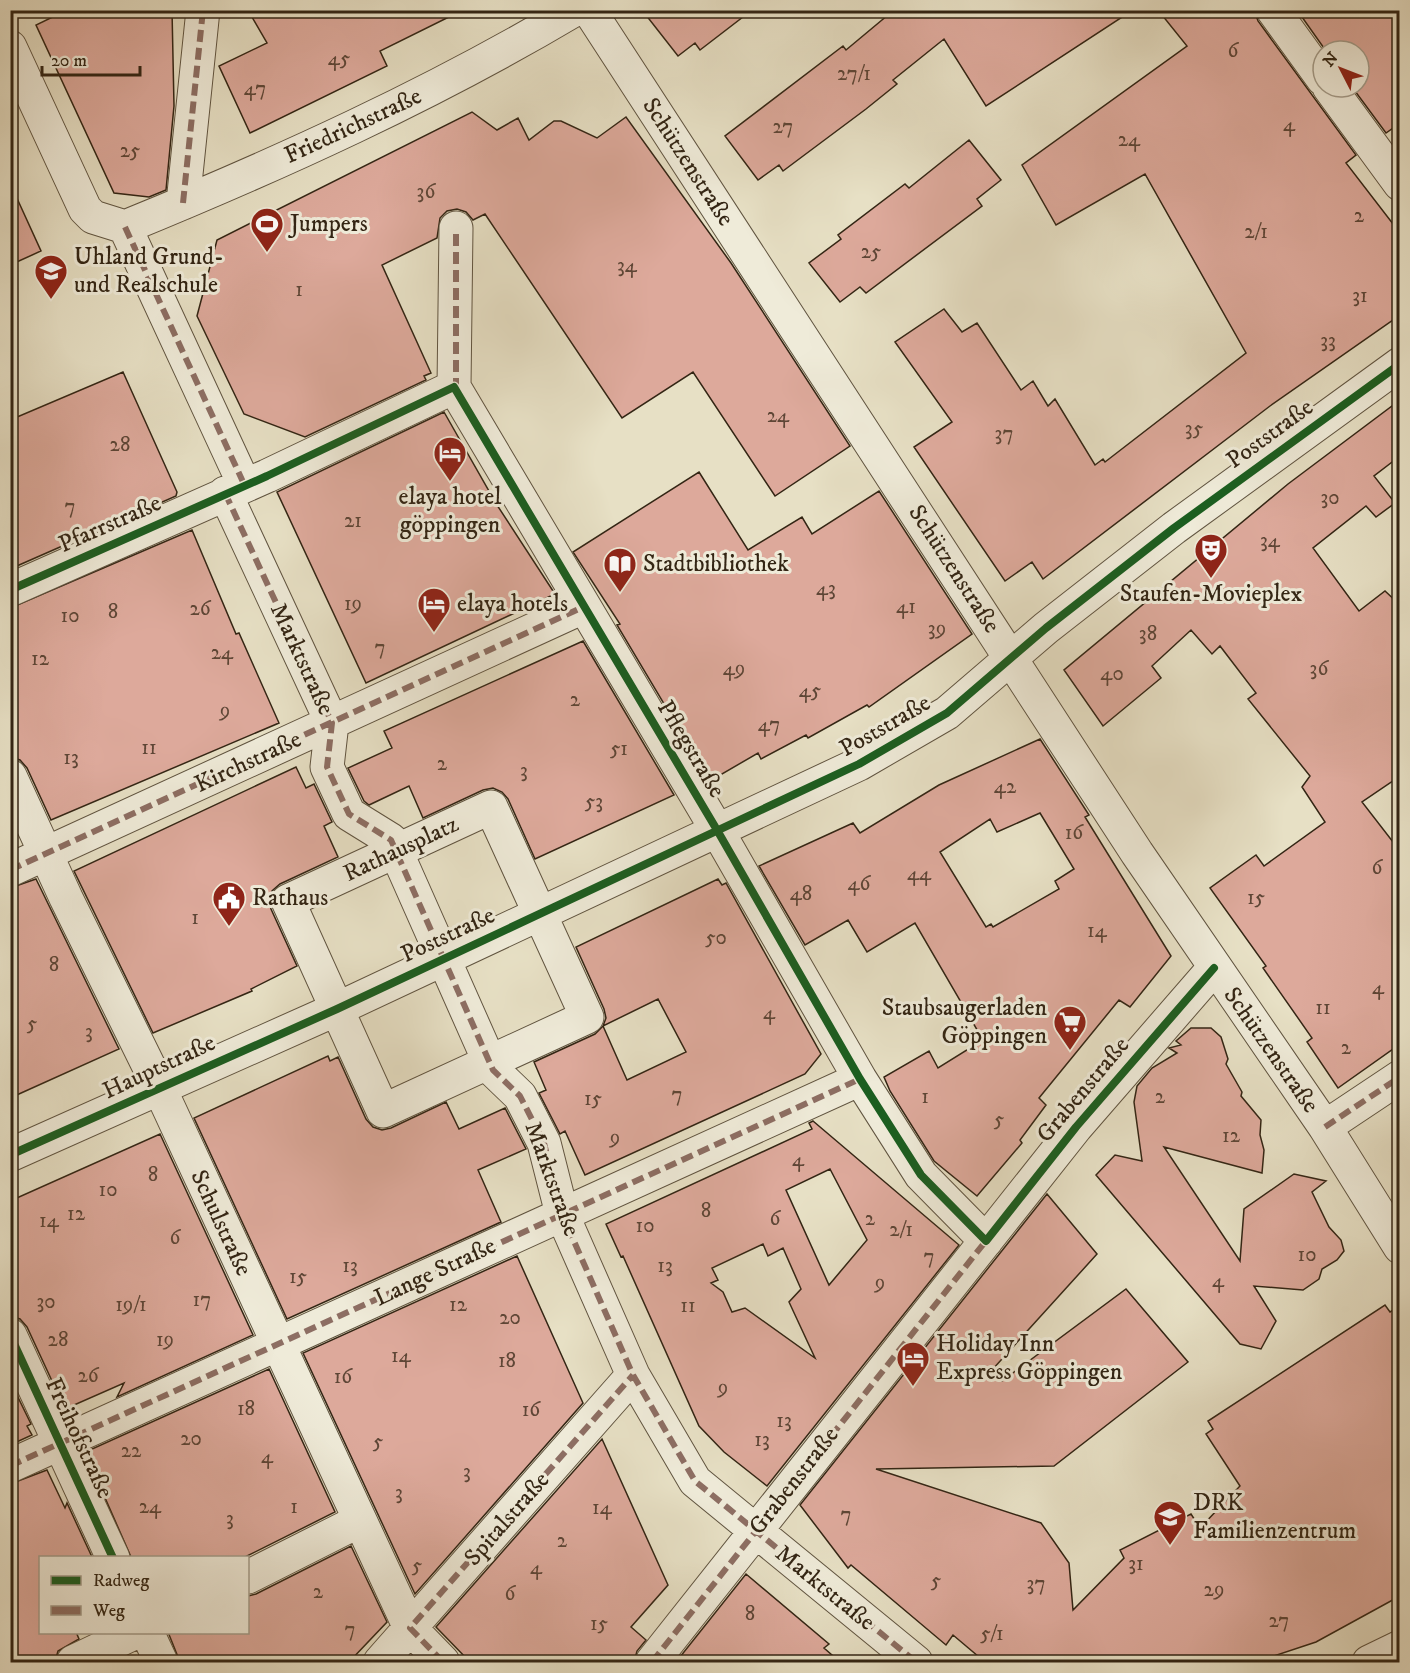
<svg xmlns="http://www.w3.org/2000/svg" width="1410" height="1673" font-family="'IM FELL DW Pica',serif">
	<rect width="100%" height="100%" fill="#e7e0c5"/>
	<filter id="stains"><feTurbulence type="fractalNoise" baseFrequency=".00333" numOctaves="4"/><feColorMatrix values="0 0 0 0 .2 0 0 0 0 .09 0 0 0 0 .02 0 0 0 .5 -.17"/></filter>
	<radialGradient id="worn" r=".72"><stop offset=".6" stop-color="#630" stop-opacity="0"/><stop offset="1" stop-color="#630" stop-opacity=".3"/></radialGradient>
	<path fill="#dda99b" stroke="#332514" stroke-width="1.5" fill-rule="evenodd" d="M67,10h105l2,96 -8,84 -17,7 -35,-4 -78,-168z
		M248,10h215l-83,41 7,15 -137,67 -31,-67 48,-23z
		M642,10h110l-52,40 -5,-7 -17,13z
		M894,10h239l-147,96 -42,-67 -51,41 4,4 -31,25 -83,62 -4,-6 -21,15 -33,-44 118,-90 3,4z
		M1158,10h96l4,11 98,134 -10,8 54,70v82l-130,91 -227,173 -11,-17 -27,19 -91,-134 38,-25 -57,-80 49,-33 18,23 15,-9 44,67 12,-9 15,25 7,-7 40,66 8,-6 2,3 141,-109 -101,-179 -89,51 -34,-60 165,-119z
		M1297,10h103v113l-14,10 -34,-46h7v-36h-33z
		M472,112l25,18 21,-12 11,22 25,-19h7l36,17 29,-21 105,146 119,183 -75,50 -82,-124 -71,46 -137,-204 -12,6 -7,-8 -9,-3 -10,2 -7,7 -3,20 -55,27 49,108 -7,3 2,4 -121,57 -61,-23 -47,-98 20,-76z
		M969,140l32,40 -24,19 5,7 -116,87 -6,-6 -20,15 -31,-39 32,-24 -3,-4 67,-51 4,4z
		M10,183l31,68 -31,14z
		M123,372l54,120 -1,4 -166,73v-149z
		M1400,400v56l-26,20 21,27 -19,14 -10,-11 -53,42 46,63 26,-20 15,14v171l-38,26 38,49v193l-62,44 -31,-46 5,-4 -49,-70 3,-2 -56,-78 46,-33 8,11 61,-44 -23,-35 8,-11 -62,-77 8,-6 -36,-47 -8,8 -21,-24 -39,36 9,12 -58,48 -39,-56 224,-186z
		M444,412l53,93 58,89 -189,89 -89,-191z
		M699,472l49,78 54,-33 10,17 67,-43 93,143 -103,73 -2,-2 -59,33 -2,-3 -45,24 -3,-6 -48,28 -93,-156 3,-1 -47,-72z
		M192,530l44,104 3,-1 40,90 -228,97 -24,-52 -7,-8 -10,-3v-149z
		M583,641l91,154 -139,64 -27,-60 -6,-7 -9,-4 -10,2 -60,28 -14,-32 -40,19 -5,-4 -16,-33 44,-20 -8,-17z
		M1040,739l49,76 -4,2 86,139 -41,51 -11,-7 -80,98 7,7 -26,35 2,3 -45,53 -43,-35 -44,-70 -6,-14 45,-26 9,17 45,-28 -68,-117 -48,29 -19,-32 -43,25 -46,-79 94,-43 7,10 79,-48zM1040,813l34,56 -19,12 4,8 -66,38 -2,-3 -5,3 -46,-75 50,-33 7,13z
		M296,767l10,21 8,-4 18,38 -8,4 14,31 -58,27 -8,7 -3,9 2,9 26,57 -46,23 1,2 -99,42 -79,-162z
		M36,879l83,170 -109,49v-210z
		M718,879l4,6 4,-2 95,171 -16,20 -220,101 -20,-44 -5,3 -21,-41 7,-3 -12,-28 61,-28 8,-8 24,54 59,-28 -28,-53 -55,27 3,-8 -2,-9 -28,-62z
		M1191,1028h20l10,9 7,22 -2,5 16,28 -1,4 20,24 -1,15 4,15 -2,23 -98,-26 76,114 4,-52 50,-35 32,7 -14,11 17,35 12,13 3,11 -7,9 -15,9 -3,10 -16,11 -49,-4 22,35 -15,28 -21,-5 -144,-169 19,-20 27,6 -8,-59 3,-16 15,-18 25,-15 -8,-5 12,-3 -5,-4z
		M328,1056l2,5 8,-4 28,62 7,8 9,3 9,-2 55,-26 13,27 46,-21 21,41 -48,21 23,52 -214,97 -93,-201z
		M813,1121l146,124 -192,241 -43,-34 -25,-26 -76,-170 -2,1 -15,-33 206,-95 -3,-6zM830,1169l37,71 -38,45 -43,-95zM763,1244l5,12 15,-8 18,41 -12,13 26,56 -70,-50 -13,4 -9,-20 -12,-9 7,-3 -6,-12z
		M160,1134l93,201 -136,62 7,-14 -59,26 -38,-82 -7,-8 -10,-3v-115z
		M1047,1194l50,60 -105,116 10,11 124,-92 62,73 -134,104 -178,3 165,54 28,40 4,47 51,-52 -4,-8 71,-36 9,14 40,-42 -34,-52 7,-5 -5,-8 177,-116 5,7 10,-6v290l-84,46 -60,20h-271l-32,-27 -7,10 -95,-80 -3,3 -48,-63z
		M517,1256l66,147 -168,191 -112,-241z
		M269,1369l66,143 -90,45h-114l-43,-98 4,-10z
		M10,1381l21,43 -4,2 5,9 -22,10z
		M602,1439l66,146 -37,42 15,13 -9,11 -3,11h-164l-34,-35z
		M47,1470l18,38 2,-5 25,54h-52v75h36l3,7 -21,12 -3,11h-45v-178z
		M351,1546l36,76 -38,40h-169l-12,-30h80v-36l8,-2z
		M746,1574l83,70 -5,4 16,14h-164z"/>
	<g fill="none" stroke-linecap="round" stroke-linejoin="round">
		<defs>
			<path id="minor" d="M589,10l548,843 188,274 75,120
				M1273,10l50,69
				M10,47l75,162 8,8 32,10 119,257
				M1329,87l71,97
				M183,203l20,-193
				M125,227c154,-63 306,-132 449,-217
				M454,387l263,443 143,249 61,96 65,66
				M454,387l2,-159
				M225,493l107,230 -5,44 22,47 42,26 102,230 27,26 24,47 18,71 71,161 62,106 221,181
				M10,590l257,-114 187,-89
				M10,776l56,122 94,191 250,539 33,34
				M491,807l96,210 -204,94 -95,-210z
				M10,870l573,-263
				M1325,1127l75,-50
				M10,1155l327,-146 522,-245 88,-51 99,-85 128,-100 226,-164
				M10,1335l103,223
				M10,1466l850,-387
				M248,1577l111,-56
				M147,1632l14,30
				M73,1662l63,-30
				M380,1662l253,-287
				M652,1662l424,-535 138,-159
				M1369,1662l31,-15"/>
		</defs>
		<use href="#minor" stroke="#605440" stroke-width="35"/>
		<use href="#minor" stroke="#efebd9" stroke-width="33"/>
		<path stroke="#8d6e63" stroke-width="6" stroke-dasharray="12 6" stroke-linecap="butt" d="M183,203l20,-193
			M125,227l119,257 -7,3
			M456,390v-162
			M225,493l107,230 -5,44 22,47 42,26 102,230 27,26 24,47 18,71 71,161 62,106 221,181
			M10,870l573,-263
			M1325,1127l75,-50
			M10,1466l850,-387
			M443,1662l-33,-34 223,-253
			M652,1662l337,-425"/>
		<defs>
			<path id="cycleway" d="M10,590l257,-114 187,-89 263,443 143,249 61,96 65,66 90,-114 138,-159
				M10,1155l327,-146 522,-245 88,-51 99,-85 128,-100 226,-164
				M10,1335l103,223"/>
		</defs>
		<use href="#cycleway" stroke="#efebd9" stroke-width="11"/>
		<use href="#cycleway" stroke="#1b5e20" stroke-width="8"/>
	</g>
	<defs>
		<symbol id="stadium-pin" viewBox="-11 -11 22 30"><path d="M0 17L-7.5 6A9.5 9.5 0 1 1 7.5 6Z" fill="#8f2418" stroke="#efebd9"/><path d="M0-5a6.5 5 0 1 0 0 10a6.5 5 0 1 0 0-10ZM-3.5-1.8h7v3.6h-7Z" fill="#fff"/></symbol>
		<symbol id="school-pin" viewBox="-11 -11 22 30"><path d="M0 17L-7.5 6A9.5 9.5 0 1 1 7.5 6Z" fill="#8f2418" stroke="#efebd9"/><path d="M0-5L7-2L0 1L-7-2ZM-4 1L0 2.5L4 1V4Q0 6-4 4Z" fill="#fff"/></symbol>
		<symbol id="hotel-pin" viewBox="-11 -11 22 30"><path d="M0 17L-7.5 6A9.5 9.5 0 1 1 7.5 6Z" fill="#8f2418" stroke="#efebd9"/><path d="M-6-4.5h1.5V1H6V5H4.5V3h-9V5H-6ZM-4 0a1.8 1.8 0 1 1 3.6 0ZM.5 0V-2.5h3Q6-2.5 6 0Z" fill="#fff"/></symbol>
		<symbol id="theatre-pin" viewBox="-11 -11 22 30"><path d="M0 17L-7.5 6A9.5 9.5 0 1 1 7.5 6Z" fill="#8f2418" stroke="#efebd9"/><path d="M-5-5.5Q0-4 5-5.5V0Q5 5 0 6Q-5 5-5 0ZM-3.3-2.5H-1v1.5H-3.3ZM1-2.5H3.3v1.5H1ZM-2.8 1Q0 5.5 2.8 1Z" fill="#fff"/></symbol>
		<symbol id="library-pin" viewBox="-11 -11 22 30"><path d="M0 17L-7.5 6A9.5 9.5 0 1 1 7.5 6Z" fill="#8f2418" stroke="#efebd9"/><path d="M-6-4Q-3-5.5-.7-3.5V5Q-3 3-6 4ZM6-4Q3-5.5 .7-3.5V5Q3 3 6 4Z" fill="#fff"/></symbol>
		<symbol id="civic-pin" viewBox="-11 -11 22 30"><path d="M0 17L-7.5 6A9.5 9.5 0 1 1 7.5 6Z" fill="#8f2418" stroke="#efebd9"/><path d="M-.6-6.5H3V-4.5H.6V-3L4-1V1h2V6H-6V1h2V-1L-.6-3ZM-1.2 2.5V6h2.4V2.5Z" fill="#fff"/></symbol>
		<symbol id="supermarket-pin" viewBox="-11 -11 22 30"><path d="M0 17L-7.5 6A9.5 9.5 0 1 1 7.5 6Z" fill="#8f2418" stroke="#efebd9"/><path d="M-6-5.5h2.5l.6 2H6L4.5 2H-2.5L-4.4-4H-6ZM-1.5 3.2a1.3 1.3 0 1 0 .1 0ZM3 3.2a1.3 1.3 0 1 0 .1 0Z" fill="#fff"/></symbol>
	</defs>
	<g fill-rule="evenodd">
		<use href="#stadium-pin" x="248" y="205" width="38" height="52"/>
		<use href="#school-pin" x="32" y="252" width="38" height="52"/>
		<use href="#hotel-pin" x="431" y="434" width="38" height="52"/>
		<use href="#theatre-pin" x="1192" y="531" width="38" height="52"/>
		<use href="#library-pin" x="601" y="545" width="38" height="52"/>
		<use href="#hotel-pin" x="415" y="585" width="38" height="52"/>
		<use href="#civic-pin" x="210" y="879" width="38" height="52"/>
		<use href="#supermarket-pin" x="1051" y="1003" width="38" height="52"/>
		<use href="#hotel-pin" x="894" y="1339" width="38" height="52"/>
		<use href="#school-pin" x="1151" y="1498" width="38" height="52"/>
	</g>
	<g text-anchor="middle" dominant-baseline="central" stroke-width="6" stroke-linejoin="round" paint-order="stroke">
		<g font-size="21" fill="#5e4636">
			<text x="1233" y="51">6</text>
			<text x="339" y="59">45</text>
			<text x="854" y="74">27/1</text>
			<text x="255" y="89">47</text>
			<text x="1289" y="125">4</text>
			<text x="783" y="127">27</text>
			<text x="1129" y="140">24</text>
			<text x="130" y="151">25</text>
			<text x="426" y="192">36</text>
			<text x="1359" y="216">2</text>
			<text x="1256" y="232">2/1</text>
			<text x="871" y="252">25</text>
			<text x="627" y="266">34</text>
			<text x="299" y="290">1</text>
			<text x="1360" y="296">31</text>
			<text x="1328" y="341">33</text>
			<text x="778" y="416">24</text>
			<text x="1194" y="429">35</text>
			<text x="1004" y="434">37</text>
			<text x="120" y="445">28</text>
			<text x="1330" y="498">30</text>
			<text x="70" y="507">7</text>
			<text x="353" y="521">21</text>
			<text x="1270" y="541">34</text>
			<text x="826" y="589">43</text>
			<text x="353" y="604">19</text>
			<text x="906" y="607">41</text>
			<text x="200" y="609">26</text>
			<text x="113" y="612">8</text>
			<text x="70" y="616">10</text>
			<text x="937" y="629">39</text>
			<text x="1148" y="634">38</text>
			<text x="380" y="648">7</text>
			<text x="222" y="653">24</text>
			<text x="40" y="659">12</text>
			<text x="734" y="669">49</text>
			<text x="1319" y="669">36</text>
			<text x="1112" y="674">40</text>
			<text x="810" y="691">45</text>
			<text x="575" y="700">2</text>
			<text x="225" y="711">9</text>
			<text x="769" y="725">47</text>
			<text x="149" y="748">11</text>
			<text x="619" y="749">51</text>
			<text x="71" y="758">13</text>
			<text x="442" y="764">2</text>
			<text x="524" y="771">3</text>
			<text x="1005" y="787">42</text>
			<text x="594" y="802">53</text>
			<text x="1074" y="833">16</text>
			<text x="1377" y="868">6</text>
			<text x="919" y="874">44</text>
			<text x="859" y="884">46</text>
			<text x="801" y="894">48</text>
			<text x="1256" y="898">15</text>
			<text x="195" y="918">1</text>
			<text x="1097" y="931">14</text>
			<text x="716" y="938">50</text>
			<text x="54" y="965">8</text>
			<text x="1378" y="988">4</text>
			<text x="1323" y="1008">11</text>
			<text x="769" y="1013">4</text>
			<text x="32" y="1024">5</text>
			<text x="89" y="1032">3</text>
			<text x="1346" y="1048">2</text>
			<text x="677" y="1095">7</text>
			<text x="925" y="1097">1</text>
			<text x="1160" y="1097">2</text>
			<text x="593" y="1099">15</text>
			<text x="999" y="1120">5</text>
			<text x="1231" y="1136">12</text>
			<text x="615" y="1138">9</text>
			<text x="798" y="1160">4</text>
			<text x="153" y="1175">8</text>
			<text x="108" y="1190">10</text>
			<text x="706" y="1211">8</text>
			<text x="76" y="1214">12</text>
			<text x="775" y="1219">6</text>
			<text x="870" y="1219">2</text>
			<text x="49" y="1221">14</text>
			<text x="645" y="1226">10</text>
			<text x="901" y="1230">2/1</text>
			<text x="175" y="1238">6</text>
			<text x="1307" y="1255">10</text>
			<text x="929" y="1257">7</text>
			<text x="350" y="1266">13</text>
			<text x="665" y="1266">13</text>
			<text x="298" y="1277">15</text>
			<text x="1218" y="1281">4</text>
			<text x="880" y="1283">9</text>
			<text x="202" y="1300">17</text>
			<text x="46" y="1302">30</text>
			<text x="131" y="1305">19/1</text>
			<text x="458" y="1305">12</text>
			<text x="688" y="1306">11</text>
			<text x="510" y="1318">20</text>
			<text x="58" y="1340">28</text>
			<text x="165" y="1340">19</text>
			<text x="401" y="1356">14</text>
			<text x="507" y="1361">18</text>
			<text x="88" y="1376">26</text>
			<text x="343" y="1377">16</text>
			<text x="723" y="1388">9</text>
			<text x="246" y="1409">18</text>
			<text x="531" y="1410">16</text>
			<text x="784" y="1421">13</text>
			<text x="191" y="1439">20</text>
			<text x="762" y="1440">13</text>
			<text x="378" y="1442">5</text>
			<text x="131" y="1451">22</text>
			<text x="267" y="1457">4</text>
			<text x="467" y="1472">3</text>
			<text x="399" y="1493">3</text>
			<text x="150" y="1507">24</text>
			<text x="294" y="1507">1</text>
			<text x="602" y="1508">14</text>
			<text x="846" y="1515">7</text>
			<text x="230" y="1519">3</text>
			<text x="562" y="1541">2</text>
			<text x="1136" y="1564">31</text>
			<text x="417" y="1566">5</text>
			<text x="536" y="1568">4</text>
			<text x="936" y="1581">5</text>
			<text x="1036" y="1584">37</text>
			<text x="1214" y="1590">29</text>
			<text x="318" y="1592">2</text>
			<text x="510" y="1594">6</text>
			<text x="750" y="1614">8</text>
			<text x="1279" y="1621">27</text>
			<text x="599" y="1624">15</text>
			<text x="350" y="1630">7</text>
			<text x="992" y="1634">5/1</text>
		</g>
		<g font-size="24" fill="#332514" stroke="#efebd9">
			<text transform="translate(353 126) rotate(-25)">Friedrichstraße</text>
			<text transform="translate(688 162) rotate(57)">Schützenstraße</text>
			<text transform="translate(1270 434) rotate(-36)">Poststraße</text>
			<text transform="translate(110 524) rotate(-24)">Pfarrstraße</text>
			<text transform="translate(954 569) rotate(57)">Schützenstraße</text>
			<text transform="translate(302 659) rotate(65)">Marktstraße</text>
			<text transform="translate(885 726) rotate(-30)">Poststraße</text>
			<text transform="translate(691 749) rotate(59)">Pflegstraße</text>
			<text transform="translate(248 762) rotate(-25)">Kirchstraße</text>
			<text transform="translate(401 849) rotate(-25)">Rathausplatz</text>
			<text transform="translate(448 935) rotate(-25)">Poststraße</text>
			<text transform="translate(1271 1050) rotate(55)">Schützenstraße</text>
			<text transform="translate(159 1067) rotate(-25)">Hauptstraße</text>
			<text transform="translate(1083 1090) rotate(-50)">Grabenstraße</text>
			<text transform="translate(552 1179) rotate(70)">Marktstraße</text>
			<text transform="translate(221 1223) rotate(65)">Schulstraße</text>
			<text transform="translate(435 1272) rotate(-25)">Lange Straße</text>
			<text transform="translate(79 1438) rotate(65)">Freihofstraße</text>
			<text transform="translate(794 1481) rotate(-52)">Grabenstraße</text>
			<text transform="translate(507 1519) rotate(-49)">Spitalstraße</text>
			<text transform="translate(825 1588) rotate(39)">Marktstraße</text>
		</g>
		<g font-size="24" fill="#332514" stroke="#efebd9" text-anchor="start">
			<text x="290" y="224">Jumpers</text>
			<text x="74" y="257">Uhland Grund-<tspan x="74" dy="28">und Realschule</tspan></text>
			<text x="450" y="497" text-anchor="middle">elaya hotel<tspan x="450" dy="28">göppingen</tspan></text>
			<text x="643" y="564">Stadtbibliothek</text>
			<text x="1211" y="594" text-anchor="middle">Staufen-Movieplex</text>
			<text x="457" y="604">elaya hotels</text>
			<text x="252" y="898">Rathaus</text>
			<text x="1047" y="1008" text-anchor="end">Staubsaugerladen<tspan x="1047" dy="28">Göppingen</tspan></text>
			<text x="936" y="1344">Holiday Inn<tspan x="936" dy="28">Express Göppingen</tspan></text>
			<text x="1193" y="1503">DRK<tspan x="1193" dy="28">Familienzentrum</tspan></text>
		</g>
	</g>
	<rect width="1410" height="1673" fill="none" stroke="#e7e0c5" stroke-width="36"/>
	<rect x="12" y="12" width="1386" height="1649" fill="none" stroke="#332514" stroke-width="3"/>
	<rect x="18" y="18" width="1374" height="1637" fill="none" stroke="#332514" stroke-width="1.5"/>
	<rect x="39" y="1556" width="210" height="78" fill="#efebd9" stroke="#a49c8a" stroke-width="1.5"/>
	<rect x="51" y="1576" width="30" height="9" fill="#1b5e20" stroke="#a49c8a" stroke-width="1.5"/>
	<text x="93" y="1586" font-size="18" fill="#332514">Radweg</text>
	<rect x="51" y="1606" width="30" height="9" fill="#8d6e63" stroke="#a49c8a" stroke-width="1.5"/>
	<text x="93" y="1616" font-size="18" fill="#332514">Weg</text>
	<g transform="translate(1341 69) rotate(312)"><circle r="28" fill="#efebd9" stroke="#a49c8a" stroke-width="1.5"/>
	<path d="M0-4.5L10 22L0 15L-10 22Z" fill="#8f2418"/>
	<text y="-9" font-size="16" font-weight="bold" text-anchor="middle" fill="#332514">N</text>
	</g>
	<path d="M42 66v9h98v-9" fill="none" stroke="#332514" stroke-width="3"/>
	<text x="51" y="66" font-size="18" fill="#332514" stroke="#efebd9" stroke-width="4.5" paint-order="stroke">20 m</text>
	<rect width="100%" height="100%" filter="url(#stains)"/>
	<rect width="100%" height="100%" fill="url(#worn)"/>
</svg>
